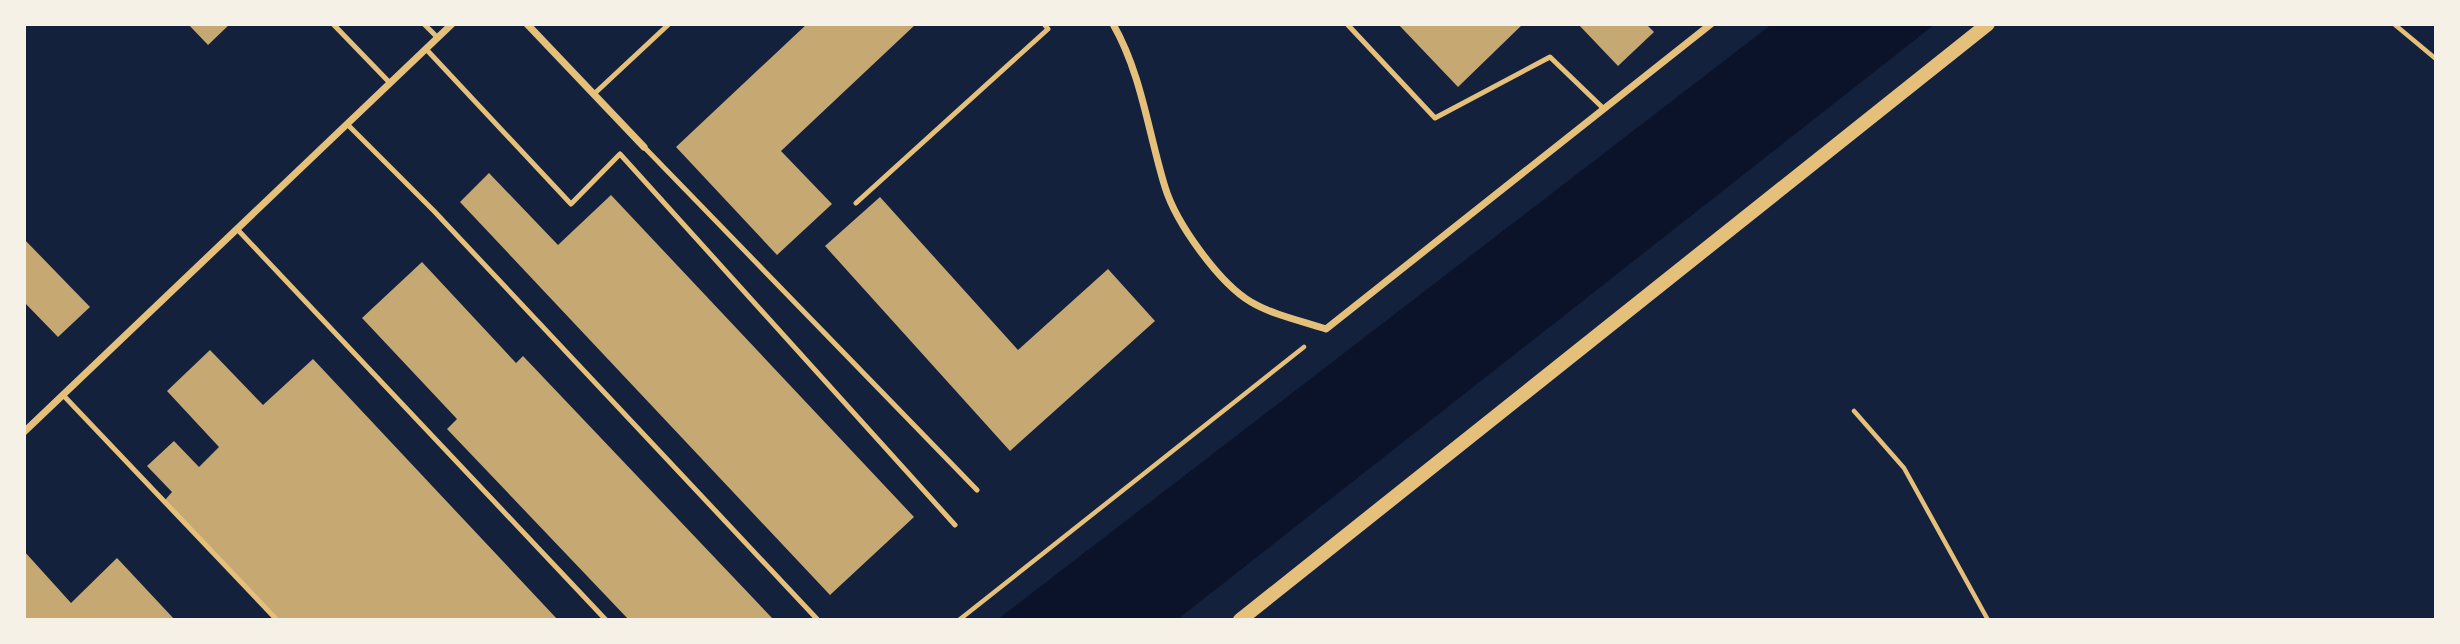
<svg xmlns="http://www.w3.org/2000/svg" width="2460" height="644" font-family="Georgia,serif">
	<rect width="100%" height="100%" fill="#14213d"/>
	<path fill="#0b132b" d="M1772,24l162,1 -756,594h-180z"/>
	<path fill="#c6a872" d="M188,24h42l-22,21z
		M807,24h109l-135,127 51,53 -55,51 -101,-108z
		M1398,24h125l-65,63z
		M1578,24h68l8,8 -36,34z
		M489,173l69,72 53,-50 303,322 -84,78 -370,-393z
		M880,197l138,153 90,-81 47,52 -145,130 -185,-205z
		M24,239l66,68 -32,30 -34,-35z
		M422,262l94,101 7,-7 251,264h-145l-182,-191 10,-10 -95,-101z
		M210,350l53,55 50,-46 245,261h-280l-113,-120 7,-8 -25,-26 27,-25 25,26 20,-20 -52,-56z
		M24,551l47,52 46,-45 58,62h-151z"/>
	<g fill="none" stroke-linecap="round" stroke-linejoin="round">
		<path stroke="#e5c07b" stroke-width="4.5" d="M2394,24l42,35
			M1854,411l50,57 84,152
			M959,620l345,-273"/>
		<path stroke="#e5c07b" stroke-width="5" d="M333,24l57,59
			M424,24l14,14
			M1347,24l88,94 115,-61 54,52
			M426,49l145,155 49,-50 335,371
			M594,94l75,-70
			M347,124l87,87 383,408
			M644,147l333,343
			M856,203l192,-174 -4,-5
			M237,229l369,391
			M63,395l214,225"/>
		<path stroke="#e5c07b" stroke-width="7" d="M527,24l117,123
			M1113,24c29,51 35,108 52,163 11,36 54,96 86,115 22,13 51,19 75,27l385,-305
			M24,432l428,-408"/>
		<path stroke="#e5c07b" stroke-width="14" d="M1240,620l748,-596"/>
	</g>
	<rect width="2460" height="644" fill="none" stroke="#f6f1e7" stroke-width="52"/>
</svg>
